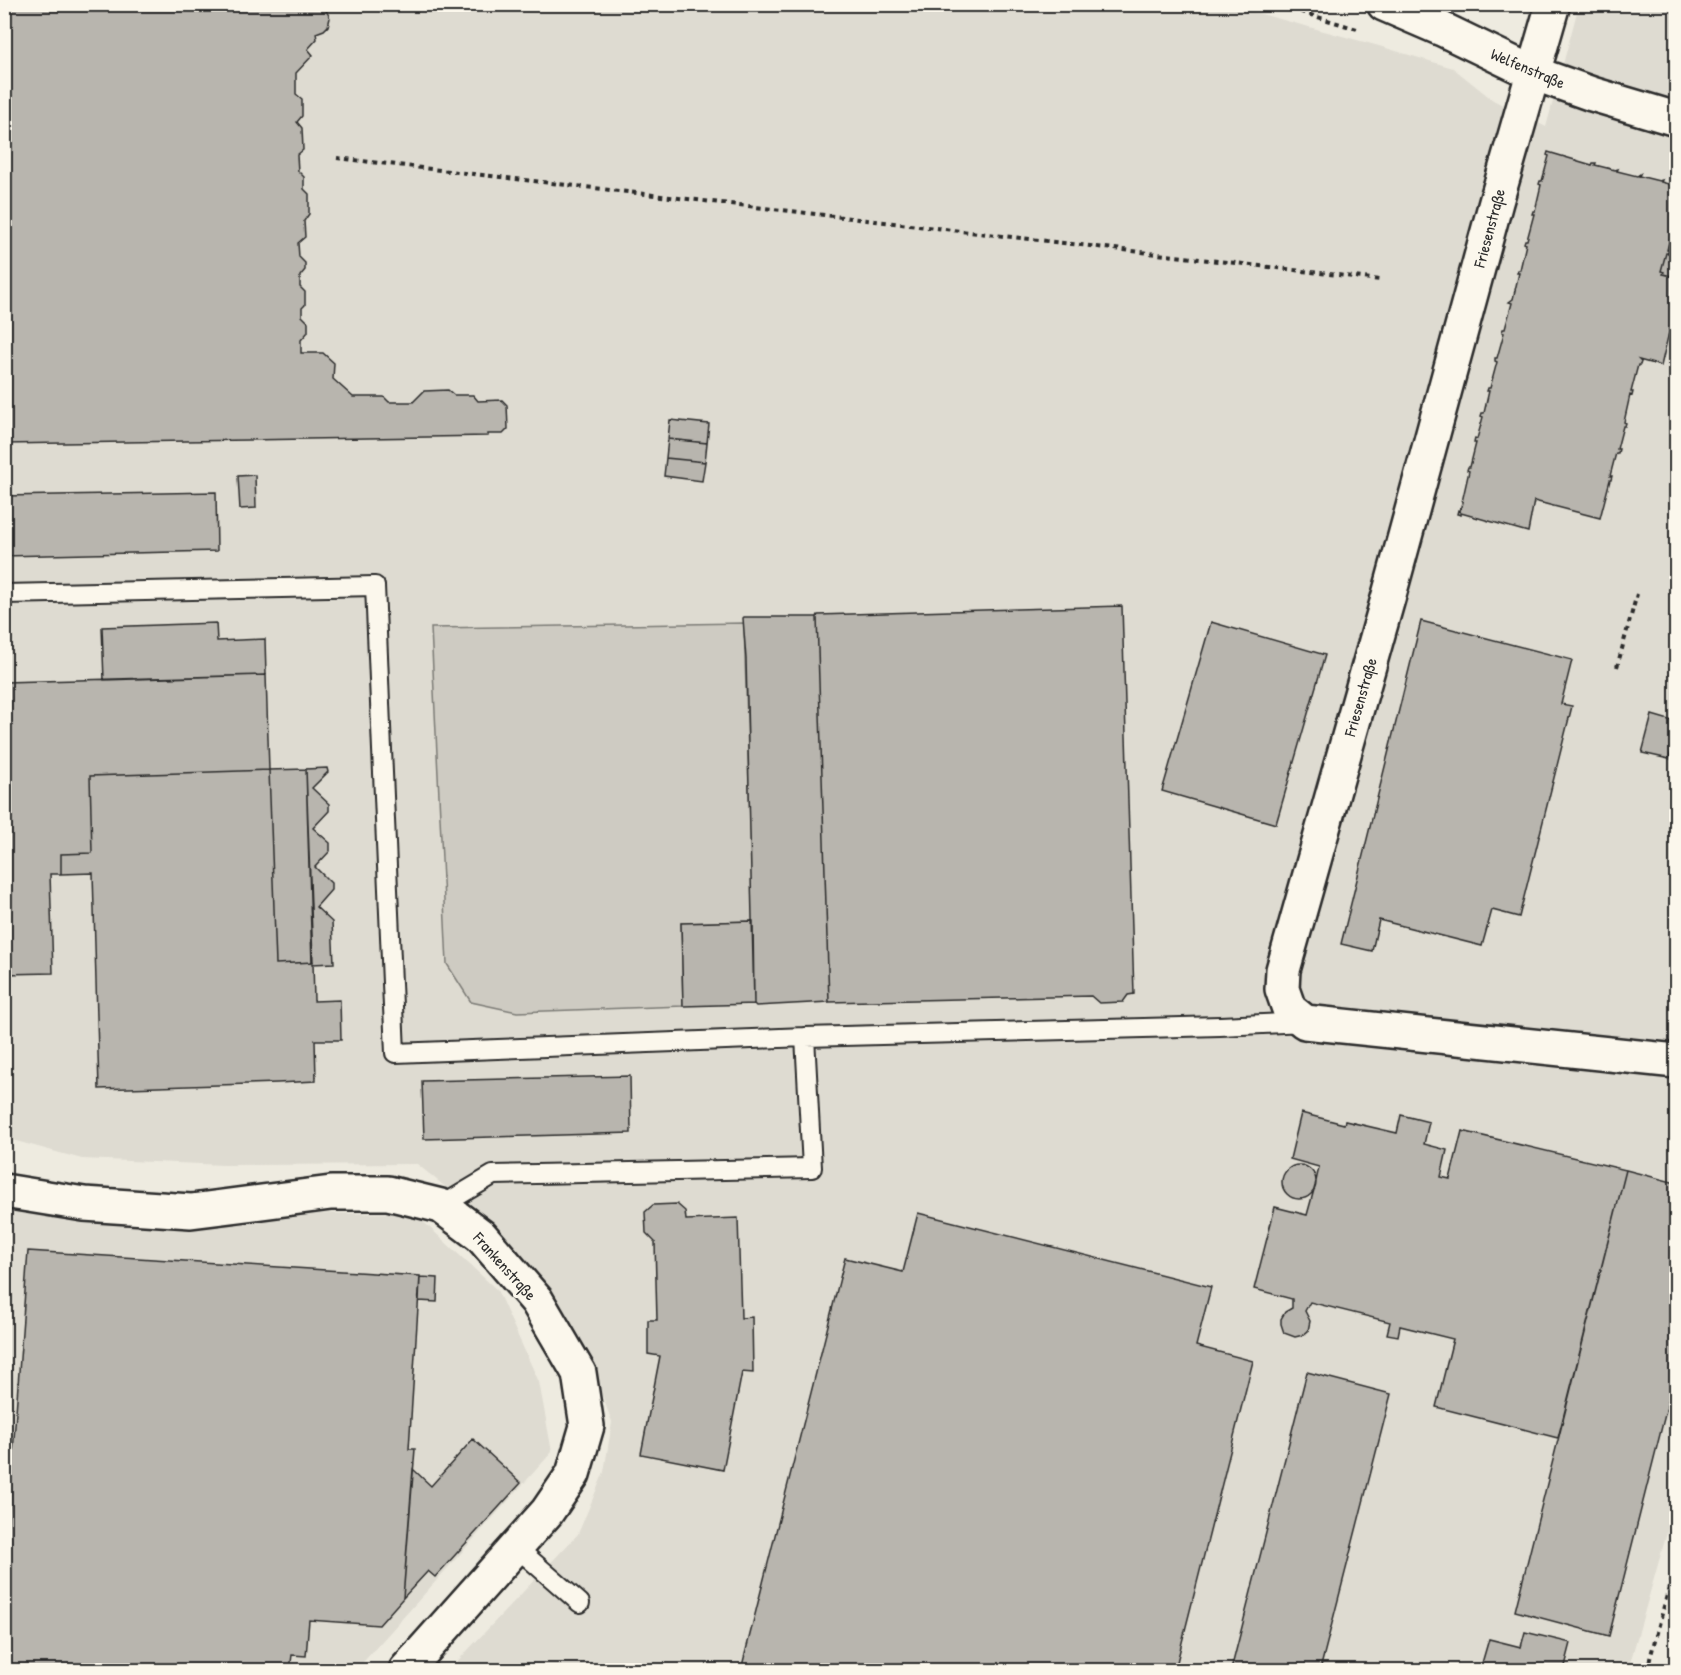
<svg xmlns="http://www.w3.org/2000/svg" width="1681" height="1675" font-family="'Patrick Hand',sans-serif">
	<rect width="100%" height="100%" fill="#eeebe0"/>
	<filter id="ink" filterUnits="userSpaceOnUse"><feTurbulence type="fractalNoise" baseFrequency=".0167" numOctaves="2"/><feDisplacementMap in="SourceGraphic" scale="12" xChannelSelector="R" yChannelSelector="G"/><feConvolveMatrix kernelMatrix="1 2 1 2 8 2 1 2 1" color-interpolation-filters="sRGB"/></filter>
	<g filter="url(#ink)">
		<path fill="#dedbd1" d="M4,5h1224l151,41 74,22 40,32 53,27 33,-122h97v1496l-48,169h-1179l129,-136 26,-62 8,-50 -24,-65 -35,-61 -54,-66 -82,-66 -193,1 -142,-6 -77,-21z
			M4,1191l215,23 195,-1 83,77 42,92 13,70 -196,218h-351z"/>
		<path fill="#cecbc2" stroke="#7c7b76" stroke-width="1.5" d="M744,623l9,298 -72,2 2,83 -166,6 -46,-10 -24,-38 -16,-336z"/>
		<path fill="#b8b5ae" stroke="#2b2b2b" stroke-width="1.5" d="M4,4h312v2l10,4 4,8 -2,8 -4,4 -8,3 1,6 -9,10 5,6 -17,18v21l6,5v17l-5,6 5,6 1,22 -6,5 1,16 6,6v12l5,5v20l-5,7 1,16 -7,6 1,14 6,6v7l-5,6v11l5,5v13l-3,3v8l6,6v10l-7,8v13h22l11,10 -1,16 20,18h31l5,5h24l11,-11 24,-1 6,5h19l5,6 24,-1 5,5 1,24 -5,5h-15v2l-484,8z
			M1548,152l44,13 1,-2h3l-1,2 20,5 3,-1 -1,2 20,5 3,-2 -1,2 20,5 3,-1 -1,2 15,4v29l-4,16h2l-1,3h-2l-4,16h2l-1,3h-2l-5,18 3,1 -1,2 13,3v26l-15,63 -22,-6 2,2 -1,3h-2l-7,27h2l-1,4 -2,-1 -6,27 2,1 -1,3h-2l-6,23h2l-1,4h-2l-6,23h2l-1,4h-1l-10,38 -66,-17 -6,31 -67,-19v2l-4,-1 1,-4 2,1 9,-40 -2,-1 1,-3h2l6,-24h-2l1,-5 2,1 6,-22 -2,-1 1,-3h2l5,-22h-2l1,-3h2l7,-26 -2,-1v-3h2l7,-25 -2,-1 1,-3h2l7,-26 -3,-1 4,-3 6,-26h-2l1,-3h2l6,-26 -2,-1 1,-3h2l7,-26h-2l1,-3h2l6,-26 -2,-1 1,-3h2l7,-25 -2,-1z
			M1676,215v62l-13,-3 1,-2 -3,-1 5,-18h2l1,-3h-2l4,-16h2l1,-3h-2z
			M670,420l39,4 -2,19 -39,-4z
			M668,439l39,4 -2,19 -39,-4z
			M666,458l39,4 -3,19 -38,-5z
			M255,475l1,33 -16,1 -2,-33z
			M216,492l1,59 -213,5v-60z
			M1122,606l12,388 -6,1 -5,7 -24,1 -8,-7 -262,6 -12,-385 1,-2z
			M744,617h73l12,385 -73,4 -2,-2 -8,-345 -3,-41z
			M1421,621l151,39 -11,44 11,2 -53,211 -27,-7 -10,36 -103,-26 -7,31 -31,-7z
			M1211,622l114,33 -49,169 -114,-33z
			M216,623l1,18 48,-2 1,36 -162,5 -2,-53z
			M266,675l3,95 -179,6 2,77 -31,1v20h-11l3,99 -49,1v-292z
			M1652,715l24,7v8l-7,29 -27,-6z
			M327,768l1,4 -16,16 17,16v7l-16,17 17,15v8l-15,16 16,16v7l-15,17 16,15 2,41 -22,1 -6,-195z
			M306,769l7,193 -37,2 -7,-194z
			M269,770l7,194 37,-2 1,39 26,-1 1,40h-26l1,41 -39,2 -178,6 -6,-216 -32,1v-20l31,-1 -2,-77z
			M753,921l1,83 -71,2 -2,-83z
			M630,1076l1,57 -207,6 -2,-58z
			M1301,1113l43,11 1,-3 52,12 4,-18 28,7 -5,22 23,6 -6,27 9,2 12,-48 164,39 -68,268 -122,-31 17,-68 -53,-13 -2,10 -11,-2 3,-12 -80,-20 -5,9 5,10 -2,10 -5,4 -8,2 -11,-4 -3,-9v-5l4,-7 7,-4v-9l-38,-10 21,-82 32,8 8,-29 4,-19 -29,-8z
			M1282 1182a17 17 0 1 1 34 0a17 17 0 1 1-34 0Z
			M1626,1170l50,13v188l-67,265 -94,-25z
			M677,1204l8,7 1,9 52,-2 3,100 11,-1 1,56 -11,-1 -19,98 -82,-16 19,-98 -12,-2v-34h9l-2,-78 -9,-9 -1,-21 8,-7z
			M918,1213l293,74 -15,59 57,15 -78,309h-434l104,-412 58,14z
			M28,1251l392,25 -11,173h6l-12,149 -24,27 -70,-5 -3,36 -14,-1 -2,15h-286v-97z
			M420,1277l18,1 -1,24 -18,-1z
			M1307,1372l84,22 -71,276h-89z
			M473,1439l48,44 -86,94 -7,-6 -25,27 10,-129 18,17z
			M1525,1632l46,11 -7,27h-84l9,-31 32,8z"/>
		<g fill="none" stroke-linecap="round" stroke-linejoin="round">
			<defs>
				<path id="service" d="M4,594l371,-8 20,467 410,-16 415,-11 84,-4
					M441,1206l52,-31 319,-7 -7,-131
					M516,1547l64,56"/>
				<path id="minor" d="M1384,4l58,25 91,44 59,21 84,25
					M1553,4l-57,198 -107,393 -106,375 -1,19 7,20 16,13 371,39
					M4,1191l80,13 107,7 140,-18h57l53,13 40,30 56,65 42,72 8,53 -14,48 -26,38 -141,158"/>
			</defs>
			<use href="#service" stroke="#2b2b2b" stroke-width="22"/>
			<use href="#minor" stroke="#2b2b2b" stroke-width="38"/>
			<path stroke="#2b2b2b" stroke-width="4" stroke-dasharray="4.5 4.5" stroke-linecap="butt" d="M1275,4l82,25
				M337,158l1043,122
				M1617,667l20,-73
				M1647,1670l29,-109"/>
			<use href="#service" stroke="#fbf7ec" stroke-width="18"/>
			<use href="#minor" stroke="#fbf7ec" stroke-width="33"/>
		</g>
	</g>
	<g text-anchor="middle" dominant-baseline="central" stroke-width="6" stroke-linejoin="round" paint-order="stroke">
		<g font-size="16" fill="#2b2b2b" stroke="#fbf7ec">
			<text transform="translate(1528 68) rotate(23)">Welfenstraße</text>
			<text transform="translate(1489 228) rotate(-75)">Friesenstraße</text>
			<text transform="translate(1360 697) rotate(-74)">Friesenstraße</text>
			<text transform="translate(505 1266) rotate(48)">Frankenstraße</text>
		</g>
	</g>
	<rect width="1681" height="1675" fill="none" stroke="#fbf7ec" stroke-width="24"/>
	<rect x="12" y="12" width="1657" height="1651" fill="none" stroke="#2b2b2b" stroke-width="2" filter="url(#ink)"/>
</svg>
